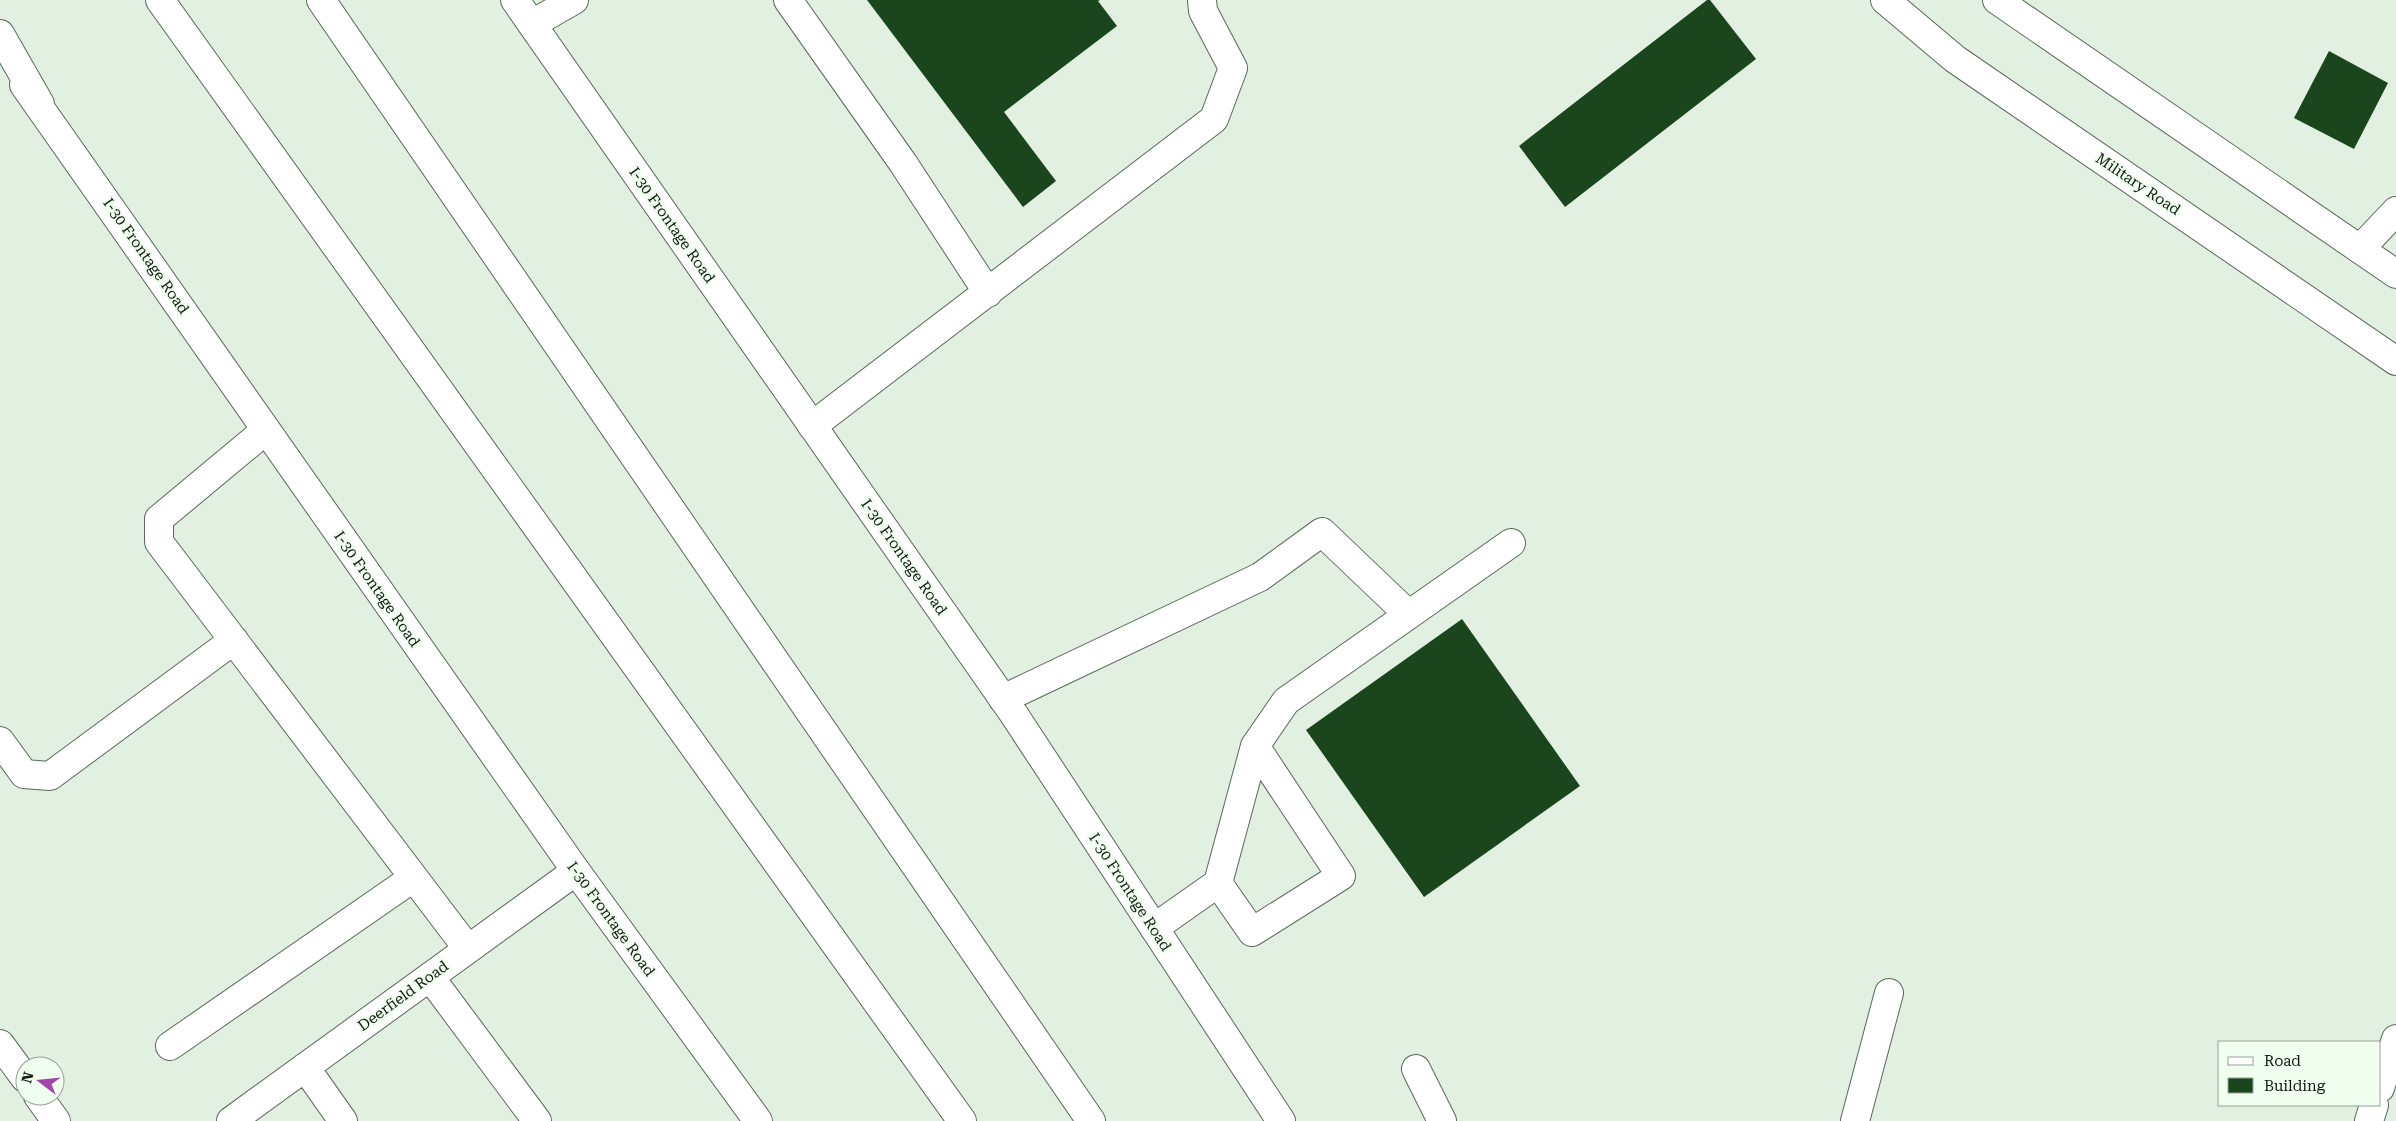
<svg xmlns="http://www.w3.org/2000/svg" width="2396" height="1121" font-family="'Roboto Serif',serif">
	<rect width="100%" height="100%" fill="#e2f0e2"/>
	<path fill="#1b461d" d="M867,0h233l-2,1 19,25 -113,86 52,69 -33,26z
		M1707,0h3l46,59 -191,148 -46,-61z
		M2329,51l59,32 -34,66 -60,-31z
		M1462,619l118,167 -156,111 -118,-167z"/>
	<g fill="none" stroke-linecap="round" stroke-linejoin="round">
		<defs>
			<path id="minor" d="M788,0l115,163 85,130
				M532,24l42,-24
				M2360,249l36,-38
				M812,426l402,-307 19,-51 -30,-57 -1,-11
				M266,430l-107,89v23l309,407
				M1003,699l257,-122 62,-45 86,82
				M0,741l24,33 26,2 184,-136
				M1218,883l34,49 89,-56 -86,-130
				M1154,928l64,-45 37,-137 31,-45 225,-158
				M430,977l107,144
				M0,1044l25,34
				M170,1046l243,-168
				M305,1067l38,54
				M1416,1069l26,52
				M2380,1088l16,-49
				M38,1096l18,25
				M231,1121l345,-250
				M1855,1121l34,-128
				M2369,1121l5,-16"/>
			<path id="major" d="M515,0l498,713 268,408
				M1885,0l70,59 441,302
				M1997,0l399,274
				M24,85l552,786 182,250"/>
			<path id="highway" d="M160,0l802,1121
				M321,0l770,1121
				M0,34l40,70"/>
		</defs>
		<use href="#minor" stroke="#5a675a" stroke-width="30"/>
		<use href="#major" stroke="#5a675a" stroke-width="30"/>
		<use href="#highway" stroke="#5a675a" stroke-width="30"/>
		<use href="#minor" stroke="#fff" stroke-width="28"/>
		<use href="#major" stroke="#fff" stroke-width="28"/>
		<use href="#highway" stroke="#fff" stroke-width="28"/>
	</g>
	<g text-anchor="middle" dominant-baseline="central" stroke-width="5" stroke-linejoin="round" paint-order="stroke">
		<g font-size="15" fill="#141813" stroke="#effeef">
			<text transform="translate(2138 184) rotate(34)">Military Road</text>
			<text transform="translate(672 225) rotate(55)">I-30 Frontage Road</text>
			<text transform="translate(146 256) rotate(55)">I-30 Frontage Road</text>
			<text transform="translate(904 557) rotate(55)">I-30 Frontage Road</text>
			<text transform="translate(377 589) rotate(55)">I-30 Frontage Road</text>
			<text transform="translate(1130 892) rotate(57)">I-30 Frontage Road</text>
			<text transform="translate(611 919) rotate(54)">I-30 Frontage Road</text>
			<text transform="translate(403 996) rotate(-36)">Deerfield Road</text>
		</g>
	</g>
	<rect x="2218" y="1041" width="162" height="65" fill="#effeef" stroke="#97a297"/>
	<rect x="2228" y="1057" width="25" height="8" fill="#ffffff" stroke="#97a297"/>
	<text x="2264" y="1066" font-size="15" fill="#141813">Road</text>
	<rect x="2228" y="1078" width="25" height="15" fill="#1b461d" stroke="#97a297"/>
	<text x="2264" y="1091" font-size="15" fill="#141813">Building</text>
	<g transform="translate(40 1081) rotate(286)"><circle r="24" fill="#effeef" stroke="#97a297"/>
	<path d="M0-4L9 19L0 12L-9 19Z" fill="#a444ac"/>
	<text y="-8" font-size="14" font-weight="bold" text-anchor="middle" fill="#141813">N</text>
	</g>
</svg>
